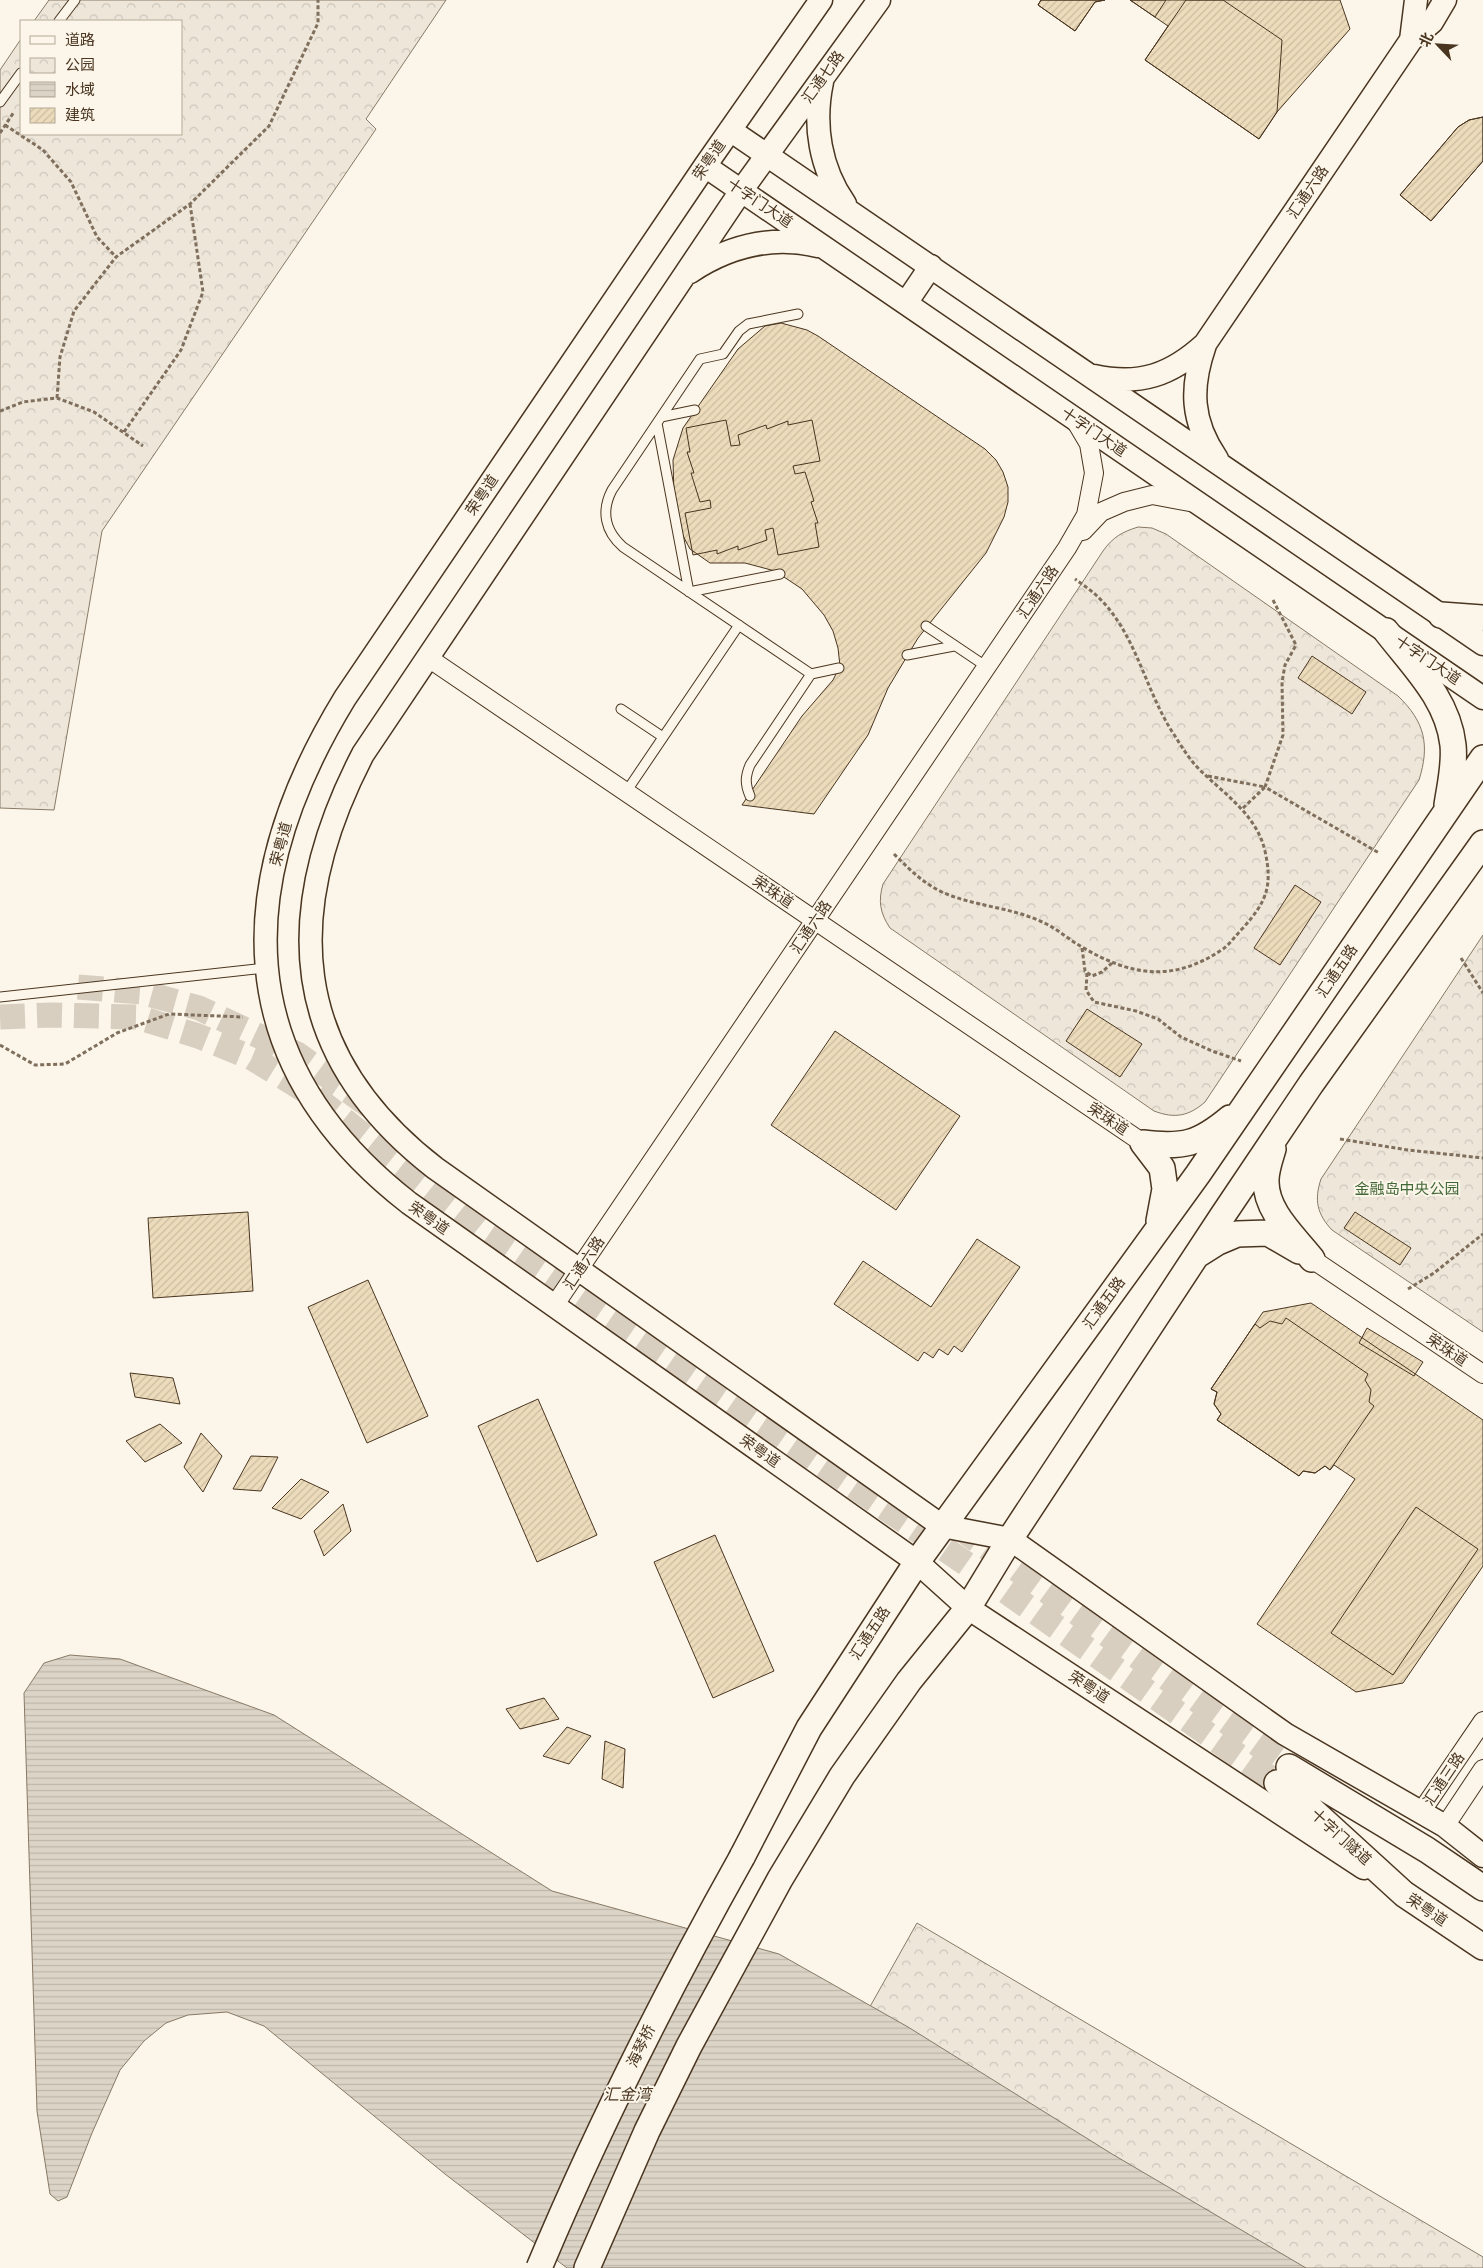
<svg xmlns="http://www.w3.org/2000/svg" width="1483" height="2268" font-family="'DM Sans','Noto Sans SC',sans-serif">
	<defs>
		<pattern id="park-crowns" width="20" height="18" patternUnits="userSpaceOnUse" patternTransform="scale(1.25)"><rect width="20" height="18" fill="#ede6d9"/><path d="M2 6a3 3 0 1 1 6 0M12 15a3 3 0 1 1 6 0" fill="none" stroke="#cdc6ba"/></pattern>
		<pattern id="water-rules" width="6" height="5" patternUnits="userSpaceOnUse" patternTransform="scale(1.25)"><rect width="6" height="5" fill="#dcd4c6"/><path d="M0 2.5h6" fill="none" stroke="#beb7aa"/></pattern>
		<pattern id="building-hatch" width="6" height="6" patternUnits="userSpaceOnUse" patternTransform="scale(1.25)"><rect width="6" height="6" fill="#ecdcbc"/><path d="M-1 1l2-2M0 6l6-6M5 7l2-2" fill="none" stroke="#ccbda1"/></pattern>
	</defs>
	<rect width="100%" height="100%" fill="#fbf6e9"/>
	<path fill="url(#park-crowns)" stroke="#887966" d="M49,0h397l-80,119 10,10 -274,402 -48,279 -54,-2v-738l21,-31v95h160v-113h-147z
		M1138,527l14,1 14,6 232,162c27,26 32,49 21,84l-214,322c-16,14 -30,17 -51,9l-264,-183c-10,-15 -12,-27 -7,-44l220,-333c10,-14 19,-19 35,-24z
		M1483,935v397l-151,-102c-15,-16 -18,-30 -11,-51z
		M917,1923l566,334v11h-760z"/>
	<path fill="url(#water-rules)" stroke="#887966" d="M70,1655l50,4 154,56 278,176 227,63 129,73 204,127 194,114h-739l-122,-94 -181,-148 -37,-14 -39,3 -22,8 -22,18 -24,29 -28,63 -25,64 -9,4 -8,-7 -13,-83 -13,-418 20,-30z"/>
	<path fill="url(#building-hatch)" stroke="#4a3520" d="M1041,0h64l-10,2 -20,29 -37,-26z
		M1041,0h64l-10,2 -20,29 -37,-26z
		M1130,0h210l10,29 -73,83 -18,27 -114,-79 23,-34z
		M1130,0h36l-11,17z
		M1186,0h37l59,40 -5,72 -18,27 -114,-79z
		M1483,117v44l-52,60 -31,-26 58,-68 11,-7z
		M1483,117v44l-52,60 -31,-26 58,-68 11,-7z
		M781,323l26,7 11,6 167,113 11,11 7,12 5,15v15l-4,15 -18,36 -68,85 -30,50 -20,47 -54,79 -72,-9 60,-89 31,-36 7,-14 -2,-18 -5,-17 -9,-16 -22,-26 -27,-18 -30,-8h-35l-20,-14 -10,-19 -6,-32 -1,-38 10,-32 55,-79 27,-23z
		M726,420l5,26 9,-1 -2,-10 28,-10 1,4 21,-8v4l24,-5 8,41 -27,5 2,8 10,-2 9,29 -3,1 7,21h-3l4,24 -41,8 -5,-27 -8,2 2,10 -29,10v-4l-21,8v-4l-24,5 -8,-42 26,-5 -1,-8 -10,2 -9,-29h3l-7,-21h3l-4,-24z
		M1312,656l54,36 -14,22 -54,-36z
		M1295,885l26,17 -41,63 -26,-17z
		M1087,1009l55,35 -22,33 -54,-36z
		M835,1031l125,85 -64,94 -125,-85z
		M248,1212l5,79 -100,7 -5,-80z
		M1355,1212l56,36 -11,17 -56,-37z
		M977,1239l43,28 -58,85 -8,-6 -6,9 -9,-6 -6,9 -9,-6 -6,9 -84,-57 29,-43 68,46z
		M368,1280l60,136 -61,27 -59,-136z
		M1311,1303l172,117v146l-80,117 -47,9 -99,-68 98,-145 -21,-14 -4,5 -5,-4 -10,7 -12,-2 -4,5 -82,-56 4,-6 -7,-10 3,-12 -6,-3 52,-77z
		M1286,1318l82,56 -3,6 6,10 -2,12 5,4 -44,64 -5,-4 -10,7 -12,-2 -4,5 -82,-56 4,-6 -7,-10 3,-12 -6,-3 44,-65 5,4 10,-7 12,3z
		M1367,1328l56,34 -9,14 -55,-33z
		M130,1373l43,5 7,26 -45,-7z
		M538,1399l59,136 -60,27 -59,-136z
		M160,1424l22,19 -37,19 -19,-21z
		M201,1433l21,23 -19,36 -19,-25z
		M251,1456l27,1 -17,34 -28,-2z
		M301,1479l28,13 -28,27 -29,-11z
		M343,1504l8,27 -27,25 -10,-25z
		M1416,1507l62,42 -85,126 -62,-42z
		M715,1535l59,136 -61,27 -59,-136z
		M544,1698l15,21 -39,10 -14,-20z
		M567,1727l24,9 -22,28 -26,-8z
		M605,1741l20,8 -2,39 -21,-9z"/>
	<g fill="none" stroke-linecap="round" stroke-linejoin="round">
		<path stroke="#d8cfc1" stroke-width="25" stroke-dasharray="25 12" stroke-linecap="butt" d="M78,987l63,5 58,16 98,46 74,53
			M0,1017l51,-2 86,2 61,19 54,22 62,38 165,132 515,355 283,200
			M957,1526l332,241"/>
		<defs>
			<path id="service" d="M59,21l16,-21
				M0,102l21,-29
				M798,314l-50,10 -9,7 -16,23 -23,5 -88,131c-11,21 -7,41 11,57l188,127 28,-6
				M661,417l34,-7
				M657,423l32,169 91,-18
				M926,626l61,41
				M907,655l47,-9
				M621,709l42,28
				M626,792l113,-167
				M750,796c-5,-12 -5,-19 0,-31l61,-91
				M0,997l266,-29"/>
			<path id="minor" d="M1083,531l18,-19 23,-10 28,-7 43,8
				M427,657l716,486
				M1312,1259l171,115
				M554,1306l513,-758 19,-33 8,-42 -5,-29 -13,-22
				M1421,1812l62,-91
				M1445,1826l38,-57"/>
			<path id="tertiary" d="M821,0l-116,166 -360,532c-113,185 -117,364 64,505l508,359 51,46 396,260
				M879,0l-138,191 -378,563c-82,158 -75,300 72,414l507,358 68,13 275,195 160,92 38,30
				M1411,40l5,-40
				M822,82c-9,43 -2,86 23,122
				M730,130l753,514
				M705,166l778,532
				M690,272c39,-26 81,-37 128,-26
				M906,303l25,-37
				M1205,345c-15,43 -14,76 12,114
				M1094,376c46,10 77,-1 111,-32l206,-304 21,-18 13,-22"/>
			<path id="secondary" d="M1441,615l42,3
				M1386,631c27,35 62,68 67,114 2,20 -3,40 -6,60
				M1143,1143c40,5 56,1 87,-25
				M1143,1143l19,25 3,21 -6,32
				M1273,1149c-3,10 -7,21 -7,31 -1,31 28,56 46,79
				M1199,1254l19,-12 19,-8 31,-1 31,18
				M1289,1767l138,83 56,38
				M1277,1783l35,27 92,84 79,53
				M742,1857l67,-129 108,-166 281,-388 285,-416
				M587,2268l60,-137 42,-85 91,-167 62,-103 67,-95 59,-73 42,-69 213,-324 88,-131 172,-241"/>
		</defs>
		<use href="#service" stroke="#4a3520" stroke-width="11"/>
		<use href="#minor" stroke="#4a3520" stroke-width="20"/>
		<use href="#tertiary" stroke="#4a3520" stroke-width="25"/>
		<use href="#secondary" stroke="#4a3520" stroke-width="28"/>
		<path stroke="#7f6f5c" stroke-width="3" stroke-dasharray="4 2.5" stroke-linecap="butt" d="M5,125l38,25 28,32 26,55 19,20
			M0,133l14,-21
			M57,398l3,-41 14,-46 42,-54 74,-53 79,-78 49,-103v-23
			M0,411l23,-9 34,-4 37,14 49,34
			M124,432l57,-82 22,-58 -13,-88
			M1273,600l23,45 -11,20 -3,17 1,53 -18,52 114,66
			M1208,776l57,11 -23,22
			M894,854c15,15 29,29 48,38 31,14 67,15 98,29 15,6 28,18 42,26 49,29 91,36 141,2 7,-5 13,-14 20,-21 23,-26 30,-41 22,-77 -8,-35 -39,-56 -63,-79 -12,-11 -20,-25 -29,-39 -28,-43 -37,-100 -75,-136 -7,-7 -15,-12 -23,-18
			M1082,948l3,23 7,5 10,-4 10,-9
			M1461,958l22,35
			M1087,973l-1,17 8,12 42,9 22,8 23,18 31,14 29,10
			M0,1045l35,20 30,-1 52,-31 52,-19 74,3
			M1340,1139l68,11 75,8
			M1408,1289l26,-16 49,-39"/>
		<use href="#service" stroke="#fbf6e9" stroke-width="9"/>
		<use href="#minor" stroke="#fbf6e9" stroke-width="18"/>
		<use href="#tertiary" stroke="#fbf6e9" stroke-width="22"/>
		<use href="#secondary" stroke="#fbf6e9" stroke-width="25"/>
		<defs>
			<path id="secondary-bridge" d="M539,2268c59,-141 128,-277 203,-411"/>
		</defs>
		<use href="#secondary-bridge" stroke="#4a3520" stroke-width="28" stroke-linecap="butt"/>
		<use href="#secondary-bridge" stroke="#fbf6e9" stroke-width="25"/>
	</g>
	<g text-anchor="middle" dominant-baseline="central" stroke-width="4" stroke-linejoin="round" paint-order="stroke">
		<g font-size="15" fill="#4a3520" stroke="#fbf6e9">
			<text transform="translate(823 77) rotate(-54)">汇通七路</text>
			<text transform="translate(709 160) rotate(-55)">荣粤道</text>
			<text transform="translate(1308 192) rotate(-56)">汇通六路</text>
			<text transform="translate(760 203) rotate(34)">十字门大道</text>
			<text transform="translate(1094 432) rotate(34)">十字门大道</text>
			<text transform="translate(482 495) rotate(-56)">荣粤道</text>
			<text transform="translate(1038 592) rotate(-56)">汇通六路</text>
			<text transform="translate(1428 660) rotate(34)">十字门大道</text>
			<text transform="translate(281 844) rotate(-75)">荣粤道</text>
			<text transform="translate(773 892) rotate(34)">荣珠道</text>
			<text transform="translate(811 927) rotate(-56)">汇通六路</text>
			<text transform="translate(1337 971) rotate(-56)">汇通五路</text>
			<text transform="translate(1108 1119) rotate(34)">荣珠道</text>
			<text transform="translate(429 1218) rotate(35)">荣粤道</text>
			<text transform="translate(584 1263) rotate(-56)">汇通六路</text>
			<text transform="translate(1104 1303) rotate(-54)">汇通五路</text>
			<text transform="translate(1447 1350) rotate(34)">荣珠道</text>
			<text transform="translate(760 1451) rotate(35)">荣粤道</text>
			<text transform="translate(870 1633) rotate(-57)">汇通五路</text>
			<text transform="translate(1089 1687) rotate(33)">荣粤道</text>
			<text transform="translate(1444 1779) rotate(-56)">汇通三路</text>
			<text transform="translate(1341 1837) rotate(42)">十字门隧道</text>
			<text transform="translate(1427 1910) rotate(34)">荣粤道</text>
			<text transform="translate(641 2046) rotate(-64)">海琴桥</text>
		</g>
		<g font-size="15" fill="#436837" stroke="#fbf6e9">
			<text x="1407" y="1189">金融岛中央公园</text>
		</g>
		<g font-size="16" font-style="italic" fill="#4a3520" stroke="#fbf6e9">
			<text x="627" y="2094">汇金湾</text>
		</g>
	</g>
	<rect x="20" y="20" width="162" height="115" fill="#fbf6e9" stroke="#b4a999"/>
	<rect x="30" y="36" width="25" height="8" fill="#fbf6e9" stroke="#b4a999"/>
	<text x="65" y="45" font-size="15" fill="#4a3520">道路</text>
	<rect x="30" y="58" width="25" height="15" fill="url(#park-crowns)" stroke="#b4a999"/>
	<text x="65" y="70" font-size="15" fill="#4a3520">公园</text>
	<rect x="30" y="82" width="25" height="15" fill="url(#water-rules)" stroke="#b4a999"/>
	<text x="65" y="95" font-size="15" fill="#4a3520">水域</text>
	<rect x="30" y="108" width="25" height="15" fill="url(#building-hatch)" stroke="#b4a999"/>
	<text x="65" y="120" font-size="15" fill="#4a3520">建筑</text>
	<g transform="translate(1438 45) rotate(295)" stroke="#fbf6e9" stroke-width="4" paint-order="stroke">
	<path d="M0-4L9 19L0 12L-9 19Z" fill="#4a3520"/>
	<text y="-8" font-size="14" font-weight="bold" text-anchor="middle" fill="#4a3520">北</text>
	</g>
</svg>
